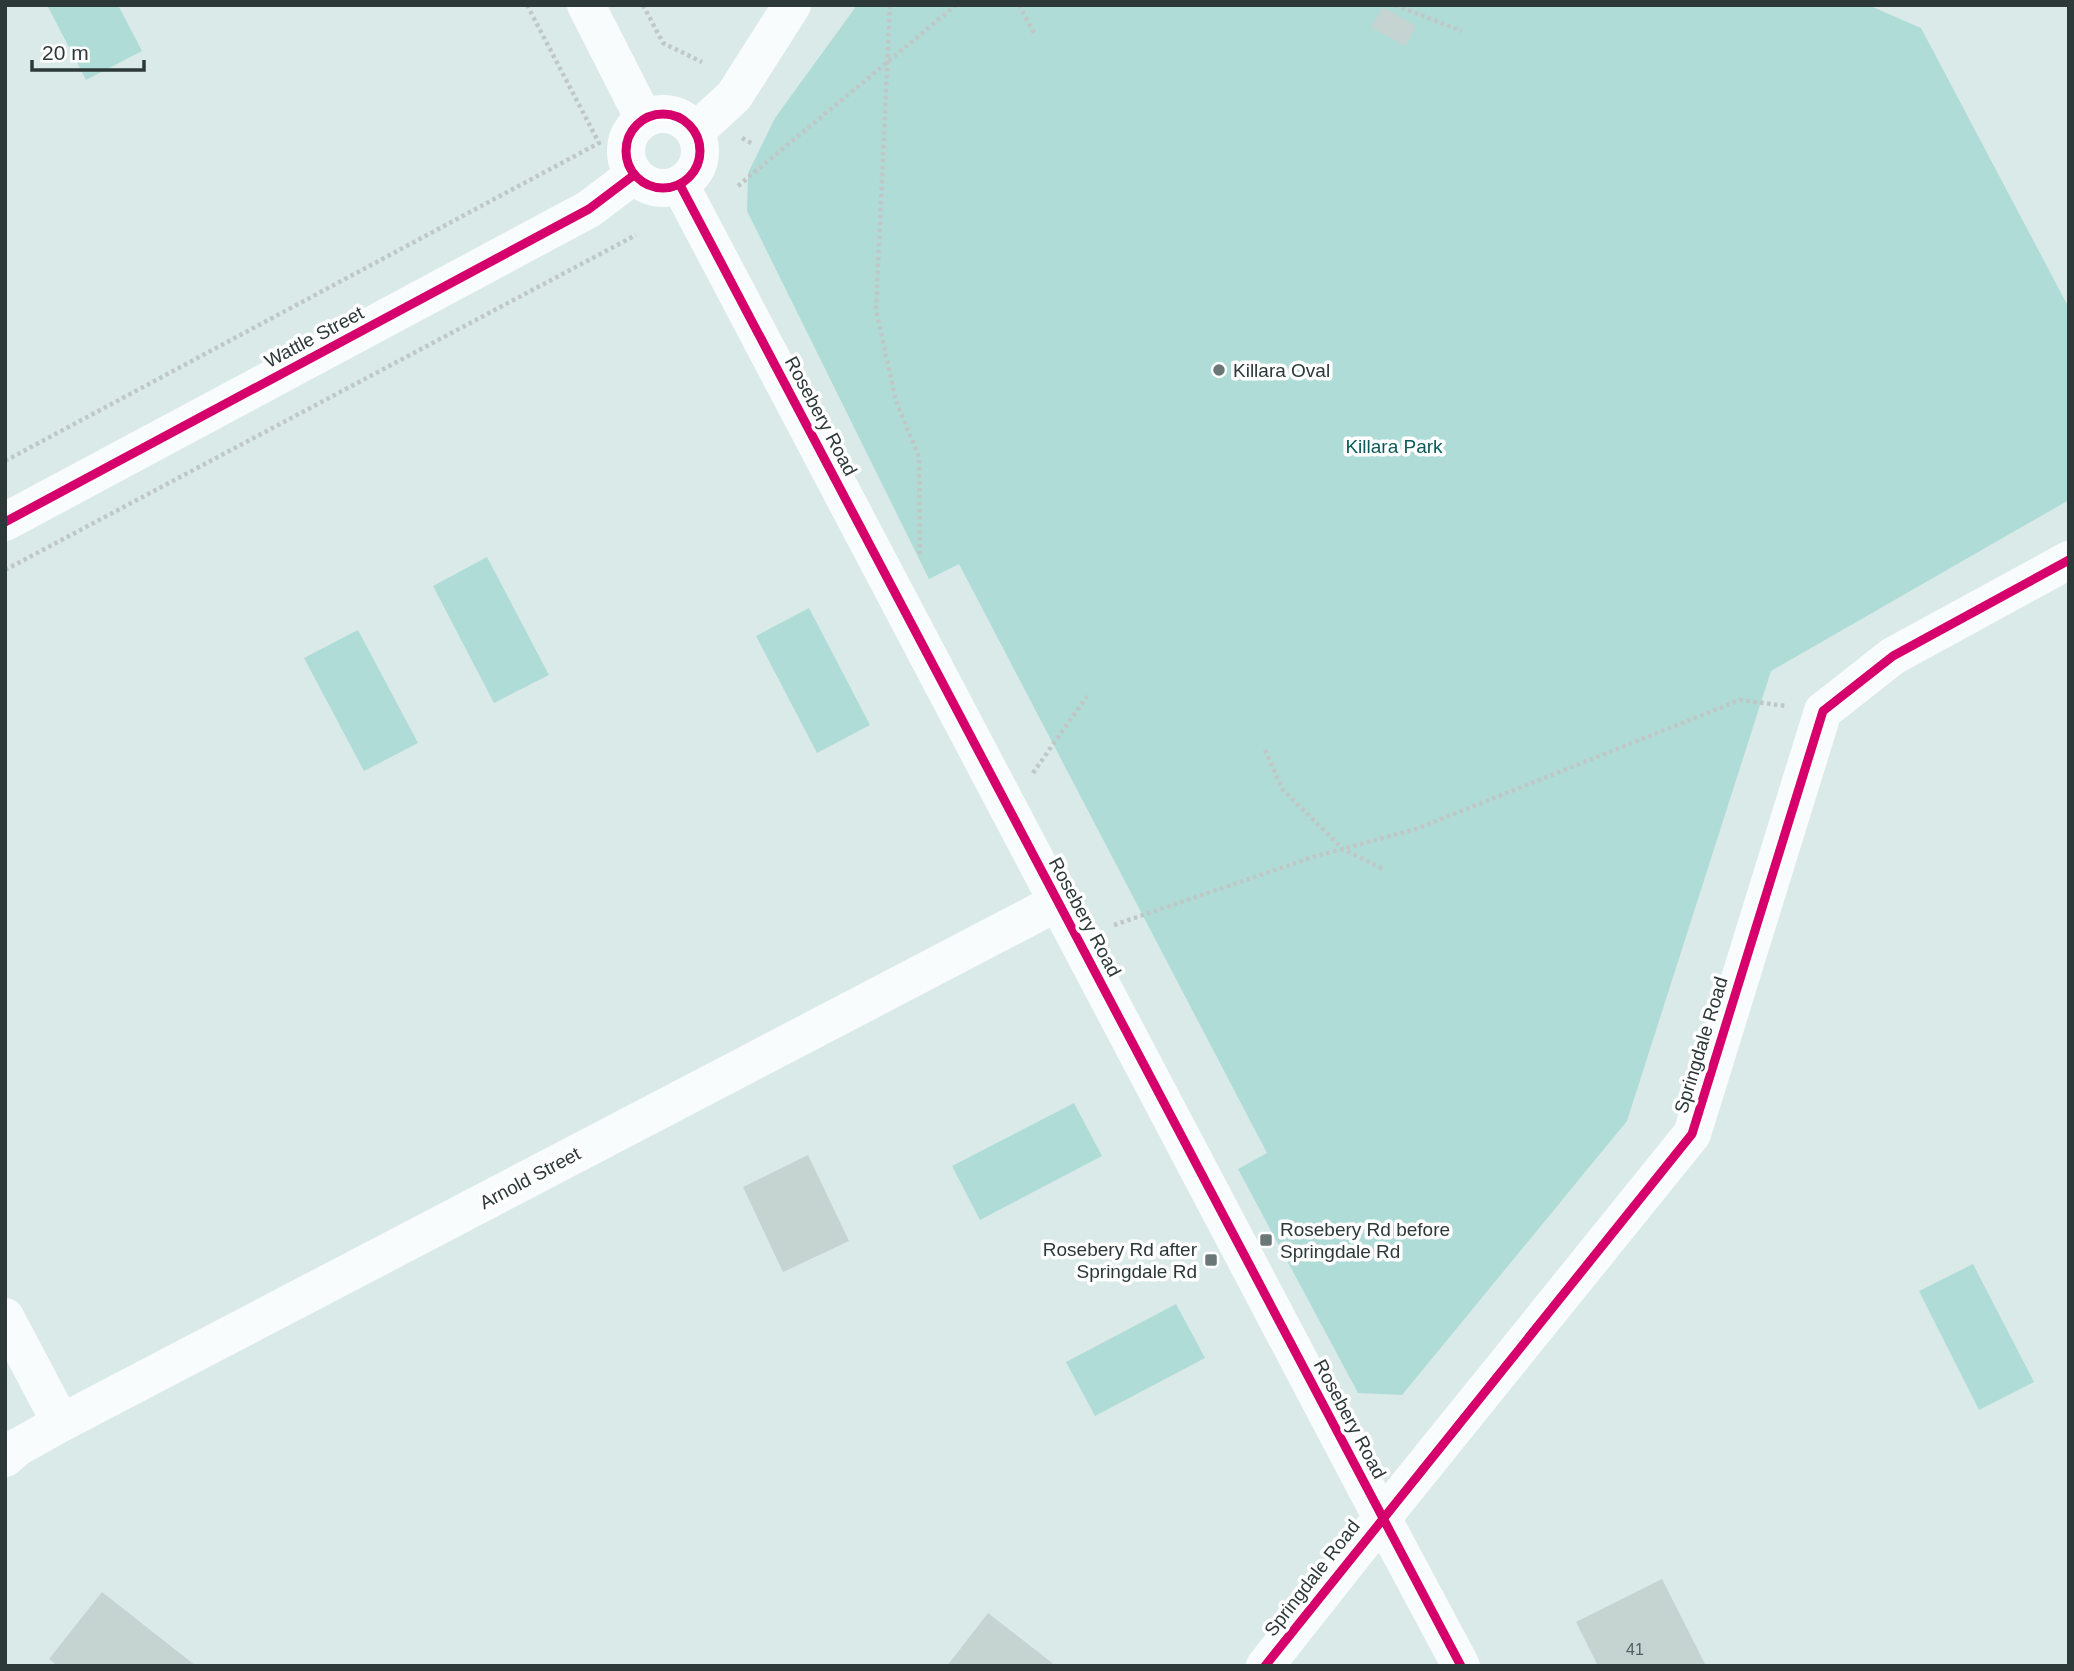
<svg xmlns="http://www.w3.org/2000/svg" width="2074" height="1671" font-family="Helvetica,sans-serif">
	<rect width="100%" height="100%" fill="#daeae8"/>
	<path fill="#b0dcd8" d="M47,5h71l24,46 -56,29z
		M857,5h1011l53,23 148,280v192l-298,171 -144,450 -225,274 -44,-2 -120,-224 29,-16 -308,-589 -30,15 -182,-368 1,-38 27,-55z
		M487,557l62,118 -55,28 -61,-117z
		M809,608l61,117 -53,28 -61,-117z
		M358,630l60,113 -54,28 -60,-113z
		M1074,1103l28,53 -122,64 -28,-54z
		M1973,1264l61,118 -55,28 -60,-119z
		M1176,1304l29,54 -110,58 -29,-54z"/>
	<path fill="#c5d3d1" d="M1383,7l33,19 -11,20 -34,-19z
		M808,1155l41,86 -66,31 -40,-85z
		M1662,1579l44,87h-108l-22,-44z
		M102,1592l94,74h-138l-9,-7z
		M988,1613l68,53h-109z"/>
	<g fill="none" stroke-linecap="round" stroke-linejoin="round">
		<path stroke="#c0c8c7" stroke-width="4.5" stroke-dasharray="3.5 3.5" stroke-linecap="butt" d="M643,5l20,38 39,19
			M890,5l-14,305 20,91 23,56 1,97
			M1019,5l15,28
			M1395,5l67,26
			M742,138l11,6
			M738,186l218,-181
			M5,461l594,-318 -72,-138
			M5,570l631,-335
			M1265,750l18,40 60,59 42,21
			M1033,773l54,-77
			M1114,925l199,-68 103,-28 324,-129 46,6"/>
		<path stroke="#f9fcfc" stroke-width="38" d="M586,5l58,114
			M5,522l584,-313 45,-34
			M5,1317l56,106
			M5,1458l13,-11 43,-24 997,-521
			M1461,1666l-79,-148 310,-384 131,-423 70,-55 176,-96"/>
		<path stroke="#f9fcfc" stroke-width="38" d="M626 151a37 37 0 1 1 74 0a37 37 0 1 1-74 0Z
			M695,132l39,-36 58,-91
			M680,185l702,1333 -117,148"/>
		<defs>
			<path id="cycleway" d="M626 151a37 37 0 1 1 74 0a37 37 0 1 1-74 0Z
				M680,185l781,1481
				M5,522l584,-313 45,-34
				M1265,1666l427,-532 131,-423 70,-55 176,-96"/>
		</defs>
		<use href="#cycleway" stroke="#fff" stroke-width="13"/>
		<use href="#cycleway" stroke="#d6006c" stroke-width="9"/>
	</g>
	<g fill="#6a7776" stroke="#fff" stroke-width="2.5">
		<circle cx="1219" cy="370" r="7"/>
		<rect x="1259" y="1233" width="14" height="14" rx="3.5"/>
		<rect x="1204" y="1253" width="14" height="14" rx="3.5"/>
	</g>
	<g text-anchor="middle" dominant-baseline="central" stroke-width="7" stroke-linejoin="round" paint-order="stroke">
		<g font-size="16" fill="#54605f">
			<text x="1635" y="1649">41</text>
		</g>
		<g font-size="19" fill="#2d3938" stroke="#fff">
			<text transform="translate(314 337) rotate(-28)">Wattle Street</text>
			<text transform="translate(821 416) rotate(62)">Rosebery Road</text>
			<text transform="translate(1085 917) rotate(62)">Rosebery Road</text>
			<text transform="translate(1701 1045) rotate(-73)">Springdale Road</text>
			<text transform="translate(530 1178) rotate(-28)">Arnold Street</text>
			<text transform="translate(1350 1419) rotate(62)">Rosebery Road</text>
			<text transform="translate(1312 1578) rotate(-52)">Springdale Road</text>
		</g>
		<g font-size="19" fill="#2d3938" stroke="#fff" text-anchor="start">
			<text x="1233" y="370">Killara Oval</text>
			<text x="1280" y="1229">Rosebery Rd before<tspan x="1280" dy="22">Springdale Rd</tspan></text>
			<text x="1197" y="1249" text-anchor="end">Rosebery Rd after<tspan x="1197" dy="22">Springdale Rd</tspan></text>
		</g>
		<g font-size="19" fill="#0c5a57" stroke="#fff">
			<text x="1394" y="446">Killara Park</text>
		</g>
	</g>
	<rect width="2074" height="1671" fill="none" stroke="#2d3938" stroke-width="14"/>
	<path d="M32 60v10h112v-10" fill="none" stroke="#2d3938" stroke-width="3.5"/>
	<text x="42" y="60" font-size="21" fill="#2d3938" stroke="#ffffff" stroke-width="5" paint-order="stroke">20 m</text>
</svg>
